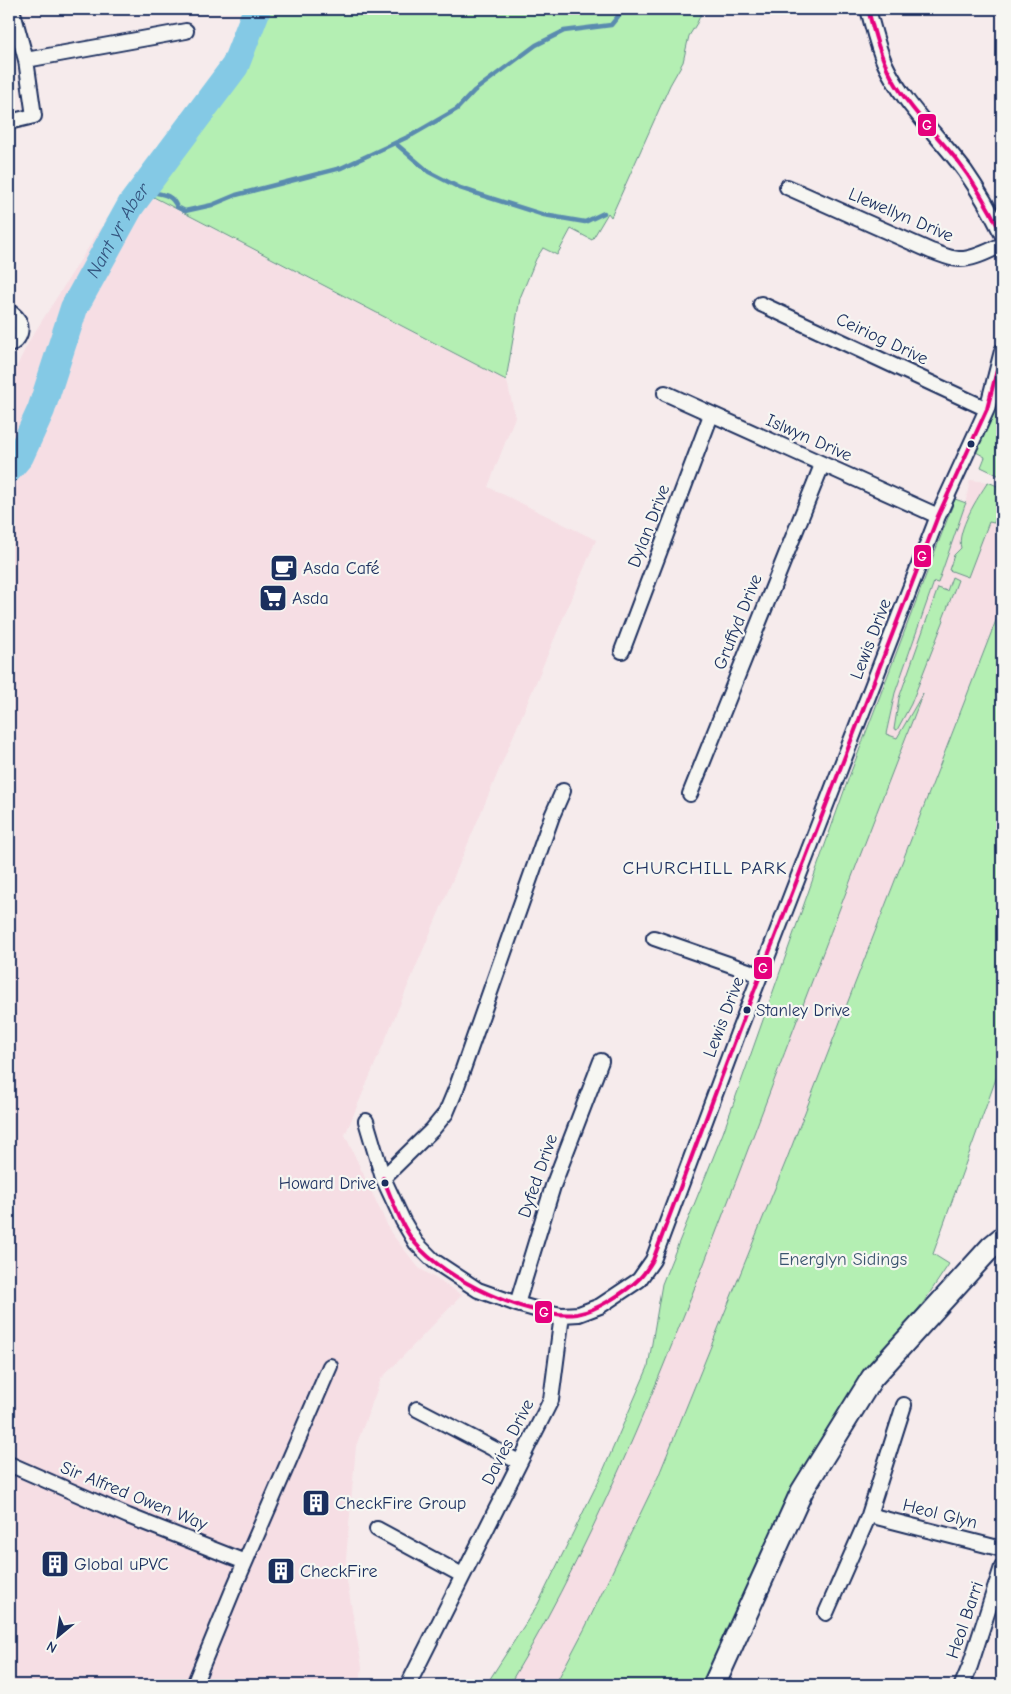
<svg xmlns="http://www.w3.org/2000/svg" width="1011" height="1694" font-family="'Comic Neue',sans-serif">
	<rect width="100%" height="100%" fill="#f6ebec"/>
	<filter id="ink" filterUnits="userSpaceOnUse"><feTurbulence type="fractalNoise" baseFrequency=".02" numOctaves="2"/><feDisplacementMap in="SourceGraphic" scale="10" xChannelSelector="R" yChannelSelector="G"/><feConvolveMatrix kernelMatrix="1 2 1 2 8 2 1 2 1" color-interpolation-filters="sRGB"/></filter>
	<g filter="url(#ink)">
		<path fill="#f6dee4" d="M130,186l377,195 8,36 -27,70 108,53 -251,595 46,98 28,35 43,27 -81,84 -25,67 -11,124 17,97 -2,18h-351v-1318l6,3 14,-29 77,-121z
			M970,480l18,2 14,6v117l-216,556 -128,316 -73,151 -30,57h-69l52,-81 62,-126 48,-111 221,-582 18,-54 8,-38 39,-111 4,1 27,-78z"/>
		<path fill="#b4efb3" stroke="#688f88" d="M257,9h446l-6,14 -8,13 -6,26 -13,23 -59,132 -3,-4 -16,27 -21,-11 -14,26 -14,-7 -7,11 -16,39 -14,82 -364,-189 1,-2 92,-123z
			M1002,389v88l-21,-10 4,-10 -9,-5z
			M988,482l14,6v14l-8,21 -5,-1 -21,55 -19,-7 5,-15 7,-7c-5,-17 17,-51 27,-66z
			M955,499l11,4 -1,2 -27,78 -4,-1 -39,111 -9,41 11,4 26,-45c-62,159 -123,319 -184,480 -67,174 -134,351 -230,512h-23l52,-81 62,-126 48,-111 14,-83 61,-151 126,-356z
			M952,577l6,3 -15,39 1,1 -33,84 -14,26 -3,-1 5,-31 39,-110 9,3z
			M1002,605v457l-69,192 16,10 -26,39 -37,45 -44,59 -51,90 -84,188h-152l30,-57 73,-151 128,-316z"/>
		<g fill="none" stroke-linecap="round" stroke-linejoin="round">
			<path stroke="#5a8baf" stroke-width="4.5" d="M395,143l34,29 31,16 21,7 63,20 41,7 19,-9
				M143,189c14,7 27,1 34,18l8,4 27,-6 24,-10 105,-27 71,-33 45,-26 17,-18 62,-46 28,-14 47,-6 13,-16"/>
			<path stroke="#84c9e5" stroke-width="28" id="s1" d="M9,469l11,-13 21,-46 33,-102 57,-103 104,-139 22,-57"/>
			<defs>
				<path id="minor" d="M868,9c5,18 9,37 17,55 19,41 53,71 80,107 14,20 26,41 37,63
					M26,60l160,-29
					M9,122l25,-6 -8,-56 -14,-51
					M787,187l144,64c9,3 19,8 28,8 14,1 31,-9 43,-14
					M761,304l226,105
					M9,312c15,7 16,26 0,33
					M665,393l273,123
					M622,651l89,-236
					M690,794l132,-329
					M654,938l106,37
					M366,1121l17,57 20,43 13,22 18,18 44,29 39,14 25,7 20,4 17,-1 21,-8 39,-26 14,-20 86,-230 199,-514 49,-107 15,-58
					M383,1178l49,-48 14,-17 10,-24 96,-273 11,-25
					M517,1304l36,-118 48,-125
					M417,1409l102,53
					M9,1464l119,52 117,46
					M869,1515l133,34
					M377,1529l85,46
					M826,1613l43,-98 35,-110
					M194,1685l39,-95 97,-224
					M408,1685l143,-285 11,-85
					M962,1685l8,-19 32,-99"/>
				<path id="primary" d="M714,1685l88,-194 70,-113 119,-131 11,-9"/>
			</defs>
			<use href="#minor" stroke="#1b2f5e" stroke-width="18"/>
			<use href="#primary" stroke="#1b2f5e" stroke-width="25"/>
			<use href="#minor" stroke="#f6f6f2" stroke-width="14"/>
			<use href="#primary" stroke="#f6f6f2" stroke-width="21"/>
			<defs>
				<path id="bus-1" d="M868,9c6,24 12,47 24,69 17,30 42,54 64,81 18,23 33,49 46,75
					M383,1178c9,21 17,46 32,65 29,36 115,77 162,71 19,-3 49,-22 63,-36 5,-5 9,-12 13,-18l86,-230 199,-514 49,-107 15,-58"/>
			</defs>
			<use href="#bus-1" stroke="#f6f6f2" stroke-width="8"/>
			<use href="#bus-1" stroke="#e5007d" stroke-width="4"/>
		</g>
	</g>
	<defs>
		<symbol id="cafe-square" viewBox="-11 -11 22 22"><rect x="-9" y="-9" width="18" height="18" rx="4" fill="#1b2f5e" stroke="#f6f6f2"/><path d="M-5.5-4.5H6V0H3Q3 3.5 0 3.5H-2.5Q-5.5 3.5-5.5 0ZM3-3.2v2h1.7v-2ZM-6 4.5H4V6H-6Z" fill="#fff"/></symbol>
		<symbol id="supermarket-square" viewBox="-11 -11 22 22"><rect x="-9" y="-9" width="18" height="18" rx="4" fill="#1b2f5e" stroke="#f6f6f2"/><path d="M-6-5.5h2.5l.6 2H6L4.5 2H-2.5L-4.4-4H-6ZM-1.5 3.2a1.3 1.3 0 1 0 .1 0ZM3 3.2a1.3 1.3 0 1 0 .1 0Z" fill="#fff"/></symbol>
		<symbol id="building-square" viewBox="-11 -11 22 22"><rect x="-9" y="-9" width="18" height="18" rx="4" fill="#1b2f5e" stroke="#f6f6f2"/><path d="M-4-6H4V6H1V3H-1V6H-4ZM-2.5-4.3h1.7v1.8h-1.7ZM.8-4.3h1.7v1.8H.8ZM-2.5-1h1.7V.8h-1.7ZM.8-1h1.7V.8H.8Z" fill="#fff"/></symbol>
	</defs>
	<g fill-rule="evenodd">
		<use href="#cafe-square" x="268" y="552" width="32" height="32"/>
		<use href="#supermarket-square" x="257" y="582" width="32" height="32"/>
		<use href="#building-square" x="300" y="1487" width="32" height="32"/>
		<use href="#building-square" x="39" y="1548" width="32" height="32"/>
		<use href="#building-square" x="265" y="1555" width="32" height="32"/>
	</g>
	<g fill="#1b2f5e" stroke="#f6f6f2" stroke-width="2">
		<circle cx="971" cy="444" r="4.5"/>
		<circle cx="747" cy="1010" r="4.5"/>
		<circle cx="385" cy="1183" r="4.5"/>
	</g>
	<g text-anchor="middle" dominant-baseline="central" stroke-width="4.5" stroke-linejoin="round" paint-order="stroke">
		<g font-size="17" fill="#1b2f5e" stroke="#f6f6f2" text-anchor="start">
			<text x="756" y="1010">Stanley Drive</text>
			<text x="376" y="1183" text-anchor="end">Howard Drive</text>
		</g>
		<g font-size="18" fill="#1b2f5e" stroke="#f6f6f2">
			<text transform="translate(901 215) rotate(23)">Llewellyn Drive</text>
			<text transform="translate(882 339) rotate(25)">Ceiriog Drive</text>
			<text transform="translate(809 438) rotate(24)">Islwyn Drive</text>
			<text transform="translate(649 526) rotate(-69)">Dylan Drive</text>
			<text transform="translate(738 622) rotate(-68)">Gruffyd Drive</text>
			<text transform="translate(871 639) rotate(-69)">Lewis Drive</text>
			<text transform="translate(724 1017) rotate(-69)">Lewis Drive</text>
			<text transform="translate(538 1176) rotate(-71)">Dyfed Drive</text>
			<text transform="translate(508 1442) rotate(-63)">Davies Drive</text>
			<text transform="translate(134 1496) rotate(22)">Sir Alfred Owen Way</text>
			<text transform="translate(940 1514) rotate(14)">Heol Glyn</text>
			<text transform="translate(965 1620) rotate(-71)">Heol Barri</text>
		</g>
		<g font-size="18" fill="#1b2f5e" stroke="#f6f6f2" text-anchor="start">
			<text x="303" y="568">Asda Café</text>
			<text x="292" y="598">Asda</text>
			<text x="335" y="1503">CheckFire Group</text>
			<text x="74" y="1564">Global uPVC</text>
			<text x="300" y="1571">CheckFire</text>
		</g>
		<g font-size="18" fill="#3a556f" stroke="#f6f6f2">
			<text x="843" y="1259">Energlyn Sidings</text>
		</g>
		<g font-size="19" font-style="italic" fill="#355680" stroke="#f6f6f2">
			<text stroke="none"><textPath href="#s1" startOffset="264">Nant yr Aber</textPath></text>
		</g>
		<g font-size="19" letter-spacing="1" fill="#1b2f5e" stroke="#f6f6f2">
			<text x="705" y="868">CHURCHILL PARK</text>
		</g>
	</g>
	<g stroke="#f6f6f2" stroke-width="2">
		<rect x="917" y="113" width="20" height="24" rx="5" fill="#e5007d"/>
		<rect x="913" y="544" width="19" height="24" rx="5" fill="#e5007d"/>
		<rect x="753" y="956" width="20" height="24" rx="5" fill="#e5007d"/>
		<rect x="534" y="1300" width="19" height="24" rx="5" fill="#e5007d"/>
	</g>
	<g font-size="14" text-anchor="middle" font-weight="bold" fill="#fff">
		<text x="927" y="130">G</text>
		<text x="922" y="561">G</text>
		<text x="763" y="973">G</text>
		<text x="544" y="1317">G</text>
	</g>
	<rect width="1011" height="1694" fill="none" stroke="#f6f6f2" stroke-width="30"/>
	<rect x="15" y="15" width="981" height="1664" fill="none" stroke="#1b2f5e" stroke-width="2" filter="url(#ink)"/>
	<g transform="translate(58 1636) rotate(209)" stroke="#f6f6f2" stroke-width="4" paint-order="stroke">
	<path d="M0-4L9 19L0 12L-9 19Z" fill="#1b2f5e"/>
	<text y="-8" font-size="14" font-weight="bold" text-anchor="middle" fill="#1b2f5e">N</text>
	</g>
</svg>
